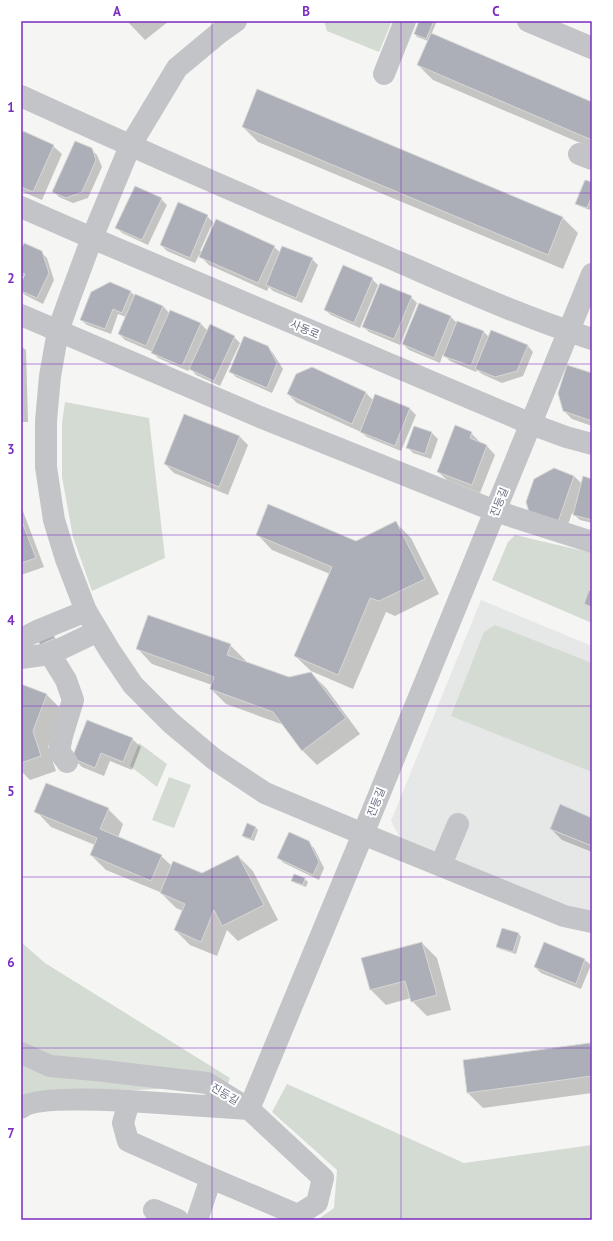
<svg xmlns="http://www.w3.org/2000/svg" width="613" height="1241" font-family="'PT Sans','Noto Sans KR',sans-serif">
	<rect width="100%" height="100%" fill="#f5f6f4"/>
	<path fill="#e6e7e7" d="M481,600l111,46v268l-27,-7 -165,-69 -9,-17z"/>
	<path fill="#d4dbd3" d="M324,21h68l-13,31 -52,-21z
		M65,402l84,16 16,140 -73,33 -19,-54 -11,-60v-54z
		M515,535l77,18v70l-100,-43 16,-38z
		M495,625l97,38v109l-141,-56 33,-84z
		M139,743l28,21 -10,23 -27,-21z
		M169,777l22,8 -17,43 -22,-8z
		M21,942l24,21 185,115 -3,8 -206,9z
		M287,1084l177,79 128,-18v75h-275l17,-12 3,-38 -65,-58z"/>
	<path fill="#0003" d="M127,21h42l-24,19z
		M420,21h17l-6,14 161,68v45l-159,-68 -15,-15 10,-24 -11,-4 -2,-3z
		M258,91l305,127 15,15 -15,36 -305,-127 -15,-15z
		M21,139l32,7 9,8 -20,46 -21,-9z
		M91,149l6,6 5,12 -14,31 -15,5 -14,-6 -6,-6z
		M592,183v22l-2,5 -11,-4 -2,-3z
		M161,199l6,6 -19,40 -26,-12 -6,-6z
		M207,216l6,6 -13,29 2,1 72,-5 6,5 32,7 6,6 -16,38 -29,-12 -4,-4 -2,4 -58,-26 -10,-10 -4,8 -28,-12 -6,-6z
		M21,252h20l6,6 7,22 -11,24 -18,-9 -4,-4v-6l4,-8 -4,-2z
		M372,279l6,6 -18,43 -29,-13 -6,-5z
		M130,291l5,5 28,10 7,8 1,-3 30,13 7,7 26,6 6,6 -20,43 -24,-11 -6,-7 -2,3 -30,-13 -5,-6 -28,-12 -6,-6 7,-17 -8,-3 -7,20 -24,-9 -6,-5z
		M411,297l6,6 -17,42 -31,-13 -6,-6z
		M420,304l31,13 6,6v-1l27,10 5,5 39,9 5,6 -10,24 -21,7 -20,-9 -5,-4 -1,2 -26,-11 -7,-7 -3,9 -31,-13 -6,-6z
		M21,346l5,4 2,72h-7z
		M267,347l6,6 10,16 -11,24 -36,-16 -6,-6z
		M312,368l54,25 7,7 2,-5 35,14 6,6 -15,36 -34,-14 -6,-5 -64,-29 -9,-9z
		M592,374v52l-20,-7 -9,-9z
		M414,427l18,6 6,6 -7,20 -18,-6 -6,-6z
		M471,433l9,9 -1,1 8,3 8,9 -15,38 -33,-13 -9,-8z
		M240,437l8,8 -20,50 -54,-22 -9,-9z
		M574,476l8,8 10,-4v43l-12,-3 -8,-7 -7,20 -34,-19z
		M21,506l23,61 -23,8z
		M396,523l15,15 28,56 -44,22 -9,-4 -33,77 -42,-18 -16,-15 35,-82 -58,-24 -15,-16 99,8z
		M53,634l4,7 -14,6 -2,-3z
		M230,645l16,16 -1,2 44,15 22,-5 15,15 34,46 -43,31 -15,-15 -18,-25 -58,-21 -15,-15 1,-4 -60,-21 -15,-16z
		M21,685l26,10 15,15 -14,37 8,24 -26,9 -9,-9z
		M132,739l9,8 -9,23 -22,-9 -6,15 -22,-9 -9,-9z
		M108,809l15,15 -5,14 43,18 11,10 30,8 36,-18 15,15 25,49 -40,21 -11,-11 -10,26 -27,-11 -15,-15 8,-19 -7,-3 -16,-16 -54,-22 -15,-15 4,-10 -44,-18 -15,-16z
		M592,819v33l-30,-12 -11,-11z
		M256,828l2,2 -4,11 -9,-3 -2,-3z
		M308,842l6,6 10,20 -5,12 -35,-17 -6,-5z
		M295,875l10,4 3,3 -2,5 -11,-4 -2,-3z
		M502,929l17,5 2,3 -5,17 -16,-5 -3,-3z
		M422,943l15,15 14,52 -24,6 -15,-15 -1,-3 -25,7 -15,-15z
		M545,944l40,16 6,5 -10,24 -40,-16 -6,-6z
		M589,1044l3,2v47l-109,15 -15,-15z"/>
	<path fill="#acafb7" stroke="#d7d8d6" d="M419,21h15l-8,18 -12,-5z
		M431,33l161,69v38l-175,-75z
		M257,89l306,128 -15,38 -306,-128z
		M23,131l31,14 -21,47 -12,-5v-51z
		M75,141l17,7 4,12 -14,32 -16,6 -14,-6z
		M585,180l7,2v14l-5,12 -12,-4z
		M135,186l27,12 -20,42 -27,-12z
		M178,202l30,13 -18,43 -30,-13z
		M216,219l59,27 -17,37 -59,-26z
		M24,243l18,8 7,22 -12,25 -16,-7v-8l4,-9 -4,-1v-24z
		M282,246l31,12 -17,40 -30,-13z
		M343,265l30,13 -19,45 -30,-13z
		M110,282l21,9 -9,22 -9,-4 -8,20 -25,-9 11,-28z
		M380,283l32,13 -18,43 -32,-12z
		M135,294l28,12 -17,40 -28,-12z
		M419,303l32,13 -17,42 -32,-14z
		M170,310l31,13 -19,43 -31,-13z
		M457,321l27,10 -13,35 -28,-10z
		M210,324l25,12 -21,45 -25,-12z
		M491,330l37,15 -11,26 -22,6 -20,-8z
		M244,336l24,10 9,17 -10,25 -38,-16z
		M567,365l25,8v48l-29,-10 -5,-18z
		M312,367l54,25 -14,32 -65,-30 9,-20z
		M375,394l35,14 -15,38 -35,-14z
		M184,414l56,22 -21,51 -55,-23z
		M455,425l17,7 -2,6 17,7 -15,40 -35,-13z
		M414,426l18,6 -7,22 -19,-6z
		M554,468l20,8 -17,49 -27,-10 -4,-13 8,-23z
		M583,476l9,3v41l-19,-5z
		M268,504l88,37 40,-20 29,58 -46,22 -9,-3 -32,77 -44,-19 38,-89 -76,-32z
		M21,519l15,39 -15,5z
		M589,590l3,1v16l-8,-3z
		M148,615l83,29 -4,11 62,22 22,-5 35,46 -44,33 -29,-39 -63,-23 4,-12 -78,-28z
		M51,630l4,8 -15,7 -4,-9z
		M21,684l26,10 -14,37 8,25 -20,7z
		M87,720l46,18 -10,24 -22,-9 -6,15 -23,-10z
		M46,783l63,25 -9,21 62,26 -11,26 -61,-26 7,-17 -63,-26z
		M560,804l32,14v28l-42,-17z
		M247,823l9,4 -5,12 -9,-3z
		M289,832l20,9 10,21 -6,13 -36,-17z
		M238,855l26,50 -42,21 -8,-16 -13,32 -27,-12 11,-26 -25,-11 13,-32 29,12z
		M294,874l11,4 -2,7 -12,-4z
		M502,928l17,5 -6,19 -17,-5z
		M422,942l15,53 -26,7 -6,-21 -35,9 -9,-32z
		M544,942l41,17 -9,25 -42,-17z
		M590,1043l2,16v17l-125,17 -4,-33z"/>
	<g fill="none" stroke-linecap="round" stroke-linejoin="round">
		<path stroke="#c3c4c8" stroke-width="22" d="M528,21l64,27
			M384,74l21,-53
			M21,96c118,54 237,106 357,157 70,30 141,63 214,86
			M579,154l13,5
			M92,238l38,-92 47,-78 42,-35 17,-12
			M21,315l239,102 235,94 97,31
			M21,639l16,-8 49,-20
			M50,654l16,26 7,20 -11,36 -3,15 8,11
			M21,658l29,-4 48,-23
			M441,865l17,-41
			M21,1053l29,13 45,4 112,13 42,26 74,69 -6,25 -19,12 -87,-37 -83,-37 -5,-18 6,-22 120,8
			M21,1108c13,-12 87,-8 108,-7
			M249,1109l114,-275 201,82 28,6
			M154,1210l24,10
			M197,1220l14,-42"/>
		<path stroke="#c3c4c8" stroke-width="22" d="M21,207l71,31 439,186 35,13 26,7
			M92,238l-23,62 -11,31 -8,45 -4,45v46l8,53 12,39 20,52 24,40 23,34 38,38 43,36 51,34 98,41 229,-560"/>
	</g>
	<path fill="none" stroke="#7b2cbf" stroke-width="1" stroke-opacity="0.55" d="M212,21v1199M401,21v1199M21,193h571M21,364h571M21,535h571M21,706h571M21,877h571M21,1048h571"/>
	<g text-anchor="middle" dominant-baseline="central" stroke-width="4" stroke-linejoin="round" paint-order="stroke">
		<g font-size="11" fill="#696f81" stroke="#fff">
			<text transform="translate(305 329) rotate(23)">사동로</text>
			<text transform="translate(499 502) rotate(-68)">진등길</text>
			<text transform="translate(376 802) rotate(-68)">진등길</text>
			<text transform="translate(225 1094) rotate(31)">진등길</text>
		</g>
	</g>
	<rect width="613" height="1241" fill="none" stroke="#ffffff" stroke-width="44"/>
	<rect x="22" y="22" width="569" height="1197" fill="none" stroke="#7b2cbf" stroke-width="1.5"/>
	<g font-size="13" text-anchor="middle" font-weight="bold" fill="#7b2cbf">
		<text x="117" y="16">A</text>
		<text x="306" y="16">B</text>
		<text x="496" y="16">C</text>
		<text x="11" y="112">1</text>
		<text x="11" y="283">2</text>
		<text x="11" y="454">3</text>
		<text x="11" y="625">4</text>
		<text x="11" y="796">5</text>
		<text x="11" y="967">6</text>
		<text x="11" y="1138">7</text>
	</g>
</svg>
